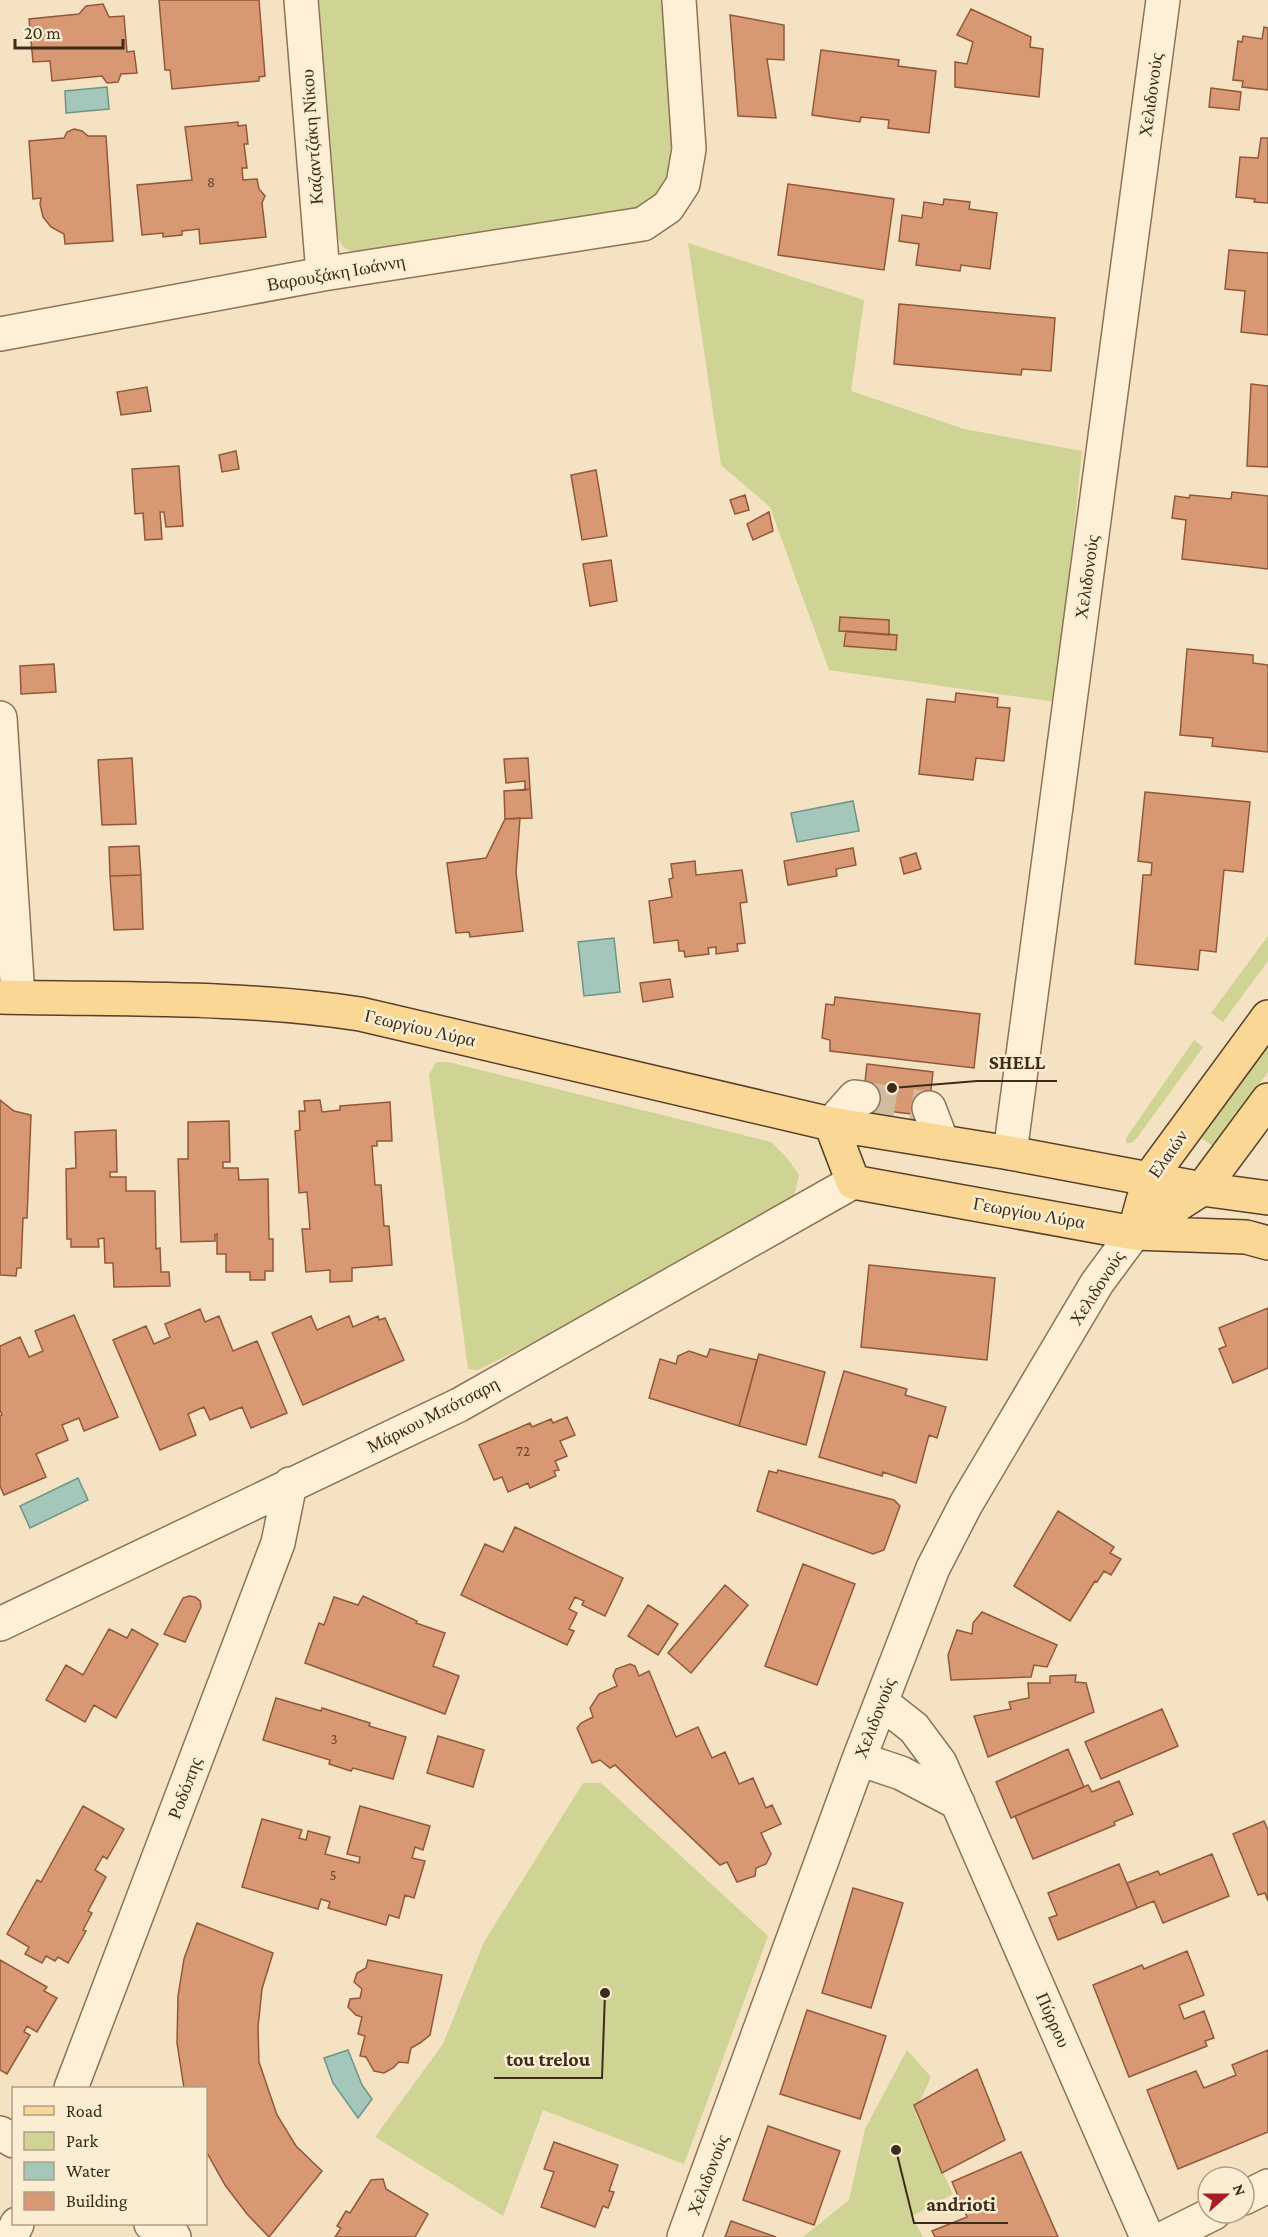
<svg xmlns="http://www.w3.org/2000/svg" width="1268" height="2237" font-family="'Crimson Pro',serif">
	<rect width="100%" height="100%" fill="#f4e2c2"/>
	<path fill="#cfd394" d="M316,0h355l7,158 -12,30 -14,15 -26,10 -267,42 -16,-8 -9,-18z
		M688,243l176,57 -13,91 113,38 118,22 -26,251 -227,-32 -59,-163 -49,-42z
		M1268,936v25l-45,61 -12,-9z
		M1194,1040l9,7 -66,91 -6,5h-5v-5z
		M1268,1042v30l-55,74 -15,-10z
		M436,1062h12l323,80 16,16 12,17 -9,39 -312,156 -10,-1 -39,-294z
		M583,1783h18l167,153 -84,228 -141,-54 -40,106 -128,-79 68,-93 41,-102z
		M907,2050l24,27 -16,36 38,81 -41,22 11,21h-120l46,-37 16,-71z"/>
	<path fill="#a5c6ba" stroke="#6a9589" stroke-width="1.5" d="M107,87l2,22 -43,4 -1,-22z
		M853,801l6,30 -62,11 -6,-29z
		M614,938l6,54 -36,4 -6,-54z
		M78,1478l10,22 -58,28 -10,-22z
		M348,2050l14,35 10,14 -14,19 -25,-35 -9,-25z"/>
	<path fill="#d79873" stroke="#935839" stroke-width="1.5" d="M159,0h100l6,76 -6,1v4l-87,8 -2,-19h-5z
		M103,4l6,13 15,-1 3,36 7,-1 3,22 -16,1 -3,8 -11,1 -5,-7 -50,5 -2,-20 -17,1 -4,-43 50,-5 7,-8z
		M971,9l60,28 -1,10 13,2 -4,48 -84,-10v-25l12,2 6,-22 -16,-7z
		M730,15l54,10v35l-17,-1 9,59 -38,-2z
		M1264,27l4,1v62l-26,-3 1,-6 -10,-1 5,-39 4,1 1,-6 19,3z
		M821,50l78,10 -1,6 38,5 -7,62 -41,-5 1,-8 -28,-3 -1,5 -48,-7z
		M1211,88l30,4 -2,18 -30,-3z
		M238,122v4l8,-1 2,19h-4l3,24h-5l1,12 14,-1 2,10 6,7 -3,7 4,34 -66,7 -1,-15 -17,2v4l-19,2v-4l-21,2 -5,-50 55,-5 -7,-53z
		M74,129l8,2 6,5h18l7,105 -48,3 -1,-10 -13,-7 -8,-10 -3,-13 1,-6 -8,1 -4,-58 35,-3 3,-6z
		M1261,138h7v65l-14,-1 1,-3 -19,-2 4,-40 18,1z
		M788,184l106,15 -10,71 -106,-15z
		M944,199l26,3 -1,7 28,4 -7,56 -29,-4 -1,6 -44,-6 3,-21 -20,-3 3,-26 20,3 2,-16 19,3z
		M1229,250l39,3v82l-27,-3 4,-41 -20,-2z
		M899,304l156,14 -4,53 -29,-2 -1,6 -127,-11z
		M1251,384l17,2v81l-21,-1z
		M147,387l4,24 -30,4 -4,-23z
		M236,451l3,18 -17,3 -3,-17z
		M179,466l4,60 -17,1 -2,-15h-4l2,27 -17,1 -2,-27 -8,1 -3,-45z
		M596,470l11,66 -25,4 -11,-65z
		M1232,492l36,4v73l-86,-10 4,-39 -14,-2 3,-22 14,2 1,-3 41,4z
		M745,495l4,15 -14,4 -5,-14z
		M769,512l4,19 -20,9 -6,-16z
		M611,560l6,41 -27,5 -7,-42z
		M840,617l49,3v15l-50,-4z
		M846,631l51,4 -1,15 -52,-4z
		M1187,649l66,6v8l15,2v87l-56,-6 1,-8 -33,-3z
		M54,664l2,28 -35,2 -1,-28z
		M956,693l42,5 -1,9 13,1 -6,53 -28,-3 -3,22 -54,-6 8,-75 28,3z
		M132,758l4,66 -34,1 -4,-65z
		M528,758l2,31 -5,1v-9l-19,2 -2,-24z
		M530,789l2,29 -27,1 -1,-28z
		M1145,792l105,10 -7,70 -19,-2 -8,82 -16,-2 -2,20 -63,-6 8,-89h8l1,-12 -14,-2z
		M520,818l-4,54 7,59 -53,6 -1,-5 -13,1 -9,-70 39,-5 19,-39z
		M139,846l2,29 -31,1 -1,-29z
		M853,848l3,17 -20,4 1,7 -49,9 -4,-24z
		M916,853l5,16 -17,5 -4,-16z
		M695,861l1,14 46,-5 5,32 -7,1 5,40 -8,1 1,7 -22,3v-7l-8,1 1,6 -24,3 -1,-6h-5l-1,-11 -24,3 -5,-42 23,-4 -3,-18 4,-1 -2,-14z
		M141,875l2,54 -29,1 -4,-54z
		M670,979l3,18 -30,5 -3,-19z
		M835,997l145,17 -6,54 -144,-17v-11l-8,-2 4,-34 8,1z
		M867,1064l66,8 -5,44 -66,-8z
		M0,1100l14,11 17,4 -4,103h-4l-2,50h-4l-1,8 -16,-1z
		M320,1100l2,12 18,-2v-4l50,-4 2,39h-15v5h-5l3,39h6l3,41h5l3,39 -40,3v13l-22,1v-12l-24,2 -4,-43h8l-3,-37 -8,1 -4,-62 5,-1 -1,-19h6l-1,-10z
		M229,1121l1,41h-7v6h15l1,12 29,-1 1,60h4v32h-8v9h-15v-8h-24v-18h-9v-20l-2,1v6l-34,1 -3,-83h10v-37z
		M116,1130l1,42h-7v5h16v14h29l1,58 4,-1 1,24h8l1,14 -56,1 -1,-24h-8l-1,-25 -6,1 1,8h-28v-8h-4l-1,-70 10,-1 -1,-36z
		M869,1265l126,13 -8,82 -126,-13z
		M1268,1308v60l-35,15 -14,-34 7,-3 -7,-18z
		M200,1309l5,13 14,-6 14,35 24,-10 30,72 -36,15 -9,-21 -32,13 -6,-13 -16,7 8,21 -36,15 -47,-110 33,-14 8,18 16,-7 -5,-13z
		M74,1315l44,102 -34,14 -5,-13 -17,7 6,15 -32,14 10,23 -42,18 -4,-9v-70l2,-1 -2,-5v-64l20,-9 9,20 14,-6 -8,-20z
		M311,1316l6,14 32,-14 4,11 25,-11 1,4 6,-2 19,42 -101,45 -31,-72z
		M710,1349l47,11 -18,66 -90,-28 11,-39 16,5 2,-8 11,-5 18,6z
		M759,1354l66,18 -19,73 -67,-19z
		M844,1371l63,18 -2,6 41,12 -9,31 -8,-3 -13,48 -33,-11 -1,4 -63,-19z
		M567,1417l8,18 -15,6 7,15 -12,5 4,9 -5,1 2,5 -26,12 -2,-5 -20,9 -6,-15 -8,3 -15,-35 51,-22 2,4 19,-8 2,4z
		M778,1470l116,30 6,6 -16,44 -11,4 -116,-43 12,-40 8,2z
		M1058,1511l56,36 -4,6 11,6 -10,16 -7,-4 -7,11 -2,-1 -25,40 -56,-35z
		M515,1527l108,51 -18,38 -23,-11 2,-4 -9,-4 -6,12 8,4 -8,16 5,2 -7,14 -106,-50 24,-51 18,8z
		M803,1564l52,20 -38,101 -52,-19z
		M725,1585l23,20 -57,68 -23,-20z
		M189,1596l6,1 5,4 1,6 -16,35 -21,-8 19,-36z
		M363,1596l54,25 -1,2 29,10 -12,33 26,10 -14,38 -140,-51 14,-40 5,2 10,-28 24,8z
		M648,1605l30,19 -20,31 -30,-19z
		M982,1612l75,33 -10,22 -13,-2 -3,12 -80,3 -3,-25 9,-25 15,4 1,-11z
		M109,1629l18,9 5,-9 26,15 -42,74 -22,-13 -9,17 -39,-22 20,-35 17,10z
		M630,1664l5,2 4,10 10,-5 27,66 22,-10 14,31 13,-6 14,32 14,-6 13,30 6,-3 9,19 -20,9 10,21 -5,10 -10,4 -1,8 -18,6 -10,-20 -7,3 -105,-100 -5,3 -10,-8 -8,3 -15,-35 4,-5 12,-6 -3,-9 9,-14 18,-8 -4,-10 3,-7z
		M1076,1675l-1,7 11,1 8,29 -106,45 -14,-41 37,-7 -2,-7 20,-4 -1,-15h22v-7z
		M276,1698l45,13 1,-3 48,15 -1,3 37,11 -13,42 -40,-11 -2,3 -22,-7 1,-4 -67,-20z
		M1162,1709l16,37 -77,33 -16,-37z
		M438,1736l46,14 -11,37 -46,-14z
		M1068,1749l16,38 -73,31 -15,-36z
		M1119,1781l14,33 -19,8 1,3 -82,34 -18,-43 73,-31 4,7z
		M83,1806l41,23 -17,30 -4,-3 -8,14 11,7 -18,34 4,2 -9,17 3,1 -18,32 -10,-6 -3,4 -9,-5 -4,7 -17,-9 4,-7 -22,-13 30,-54 4,2z
		M360,1806l70,20 -7,24 -8,-3 -3,11 13,3 -11,37 -9,-3 -6,23 -10,-3 -3,10 -58,-17 2,-6 -9,-3 -3,10 -76,-22 20,-68 40,11 -3,8 7,2 2,-9 22,6 -5,17 34,9 1,-6 -13,-3z
		M1264,1821l4,9v71l-3,-8 -7,2 -25,-61z
		M1212,1854l17,42 -66,27 -9,-22 -17,7 -10,-25 31,-12 2,4z
		M1119,1864l18,44 -79,32 -9,-22 8,-3 -9,-22z
		M853,1888l50,15 -32,105 -49,-15z
		M197,1923l76,30 -11,36 -4,38 1,35 18,53 19,31 26,25 -53,66 -22,-23 -22,-29 -19,-34v-63h-22l-7,-45 1,-47 6,-37z
		M1187,1951l17,44 -25,10 5,14 20,-8 10,27 -9,3 2,5 -78,31 -36,-92 49,-20 2,4z
		M0,1960l47,27 -3,4 13,7 -20,34 -10,-6 -3,6 6,3 -23,39 -7,-4z
		M368,1960l74,15 -12,60 -10,8 -9,5 -3,15 -9,-1 -6,6 -9,5 -10,-2 -8,-14 -6,-1 5,-20 -7,-2 4,-17 -6,-2 -8,-8 2,-8 10,-1 2,-9 -8,-7 3,-9 9,-5z
		M807,2010l79,26 -26,83 -80,-25z
		M1268,2050v82l-90,37 -31,-79 49,-19 8,17 32,-13 -4,-10z
		M977,2069l28,71 -63,33 -28,-68z
		M768,2126l72,25 -26,74 -71,-25z
		M554,2142l64,23 -9,26 5,1 -6,16 -5,-2 -8,21 -54,-20 13,-35 -10,-3z
		M1021,2152l37,85h-123l-3,-6 35,-14 -15,-35z
		M383,2179l3,10 42,25 -13,23h-80l6,-9 -4,-2 9,-15 4,2 21,-33z
		M731,2221l45,16h-51z"/>
	<g fill="none" stroke-linecap="round" stroke-linejoin="round">
		<path stroke="#d0bda1" stroke-width="33" stroke-dasharray="33 16" stroke-linecap="butt" d="M863,1098l66,10"/>
		<defs>
			<path id="minor" d="M301,0l22,274
				M0,334l323,-60 320,-50 25,-17 15,-23 6,-35 -10,-149
				M0,718l18,279
				M929,1108l13,34
				M831,1124l24,-27 8,1
				M1010,1153l153,-1153
				M0,1624l459,-219 394,-223
				M881,1702l33,26 26,35 207,474
				M859,1759l42,14 57,30
				M71,2088l207,-545 12,-59
				M0,2133l14,8
				M1244,2198l24,-12
				M151,2224l23,13
				M11,2237l6,-13
				M684,2237l175,-478 74,-191 33,-64 131,-221 37,-50
				M1166,2237l48,-24"/>
			<path id="major" d="M0,997c120,3 241,-1 360,17l471,110 179,29 192,36 66,9
				M831,1124l22,58 281,51 112,4 22,6
				M1134,1233l15,-54 119,-162
				M1134,1233l68,-44 66,-89"/>
		</defs>
		<use href="#minor" stroke="#907256" stroke-width="36"/>
		<use href="#major" stroke="#5d402b" stroke-width="36"/>
		<use href="#minor" stroke="#fdf0d6" stroke-width="33"/>
		<use href="#major" stroke="#fbd795" stroke-width="33"/>
	</g>
	<g text-anchor="middle" dominant-baseline="central" stroke-width="5" stroke-linejoin="round" paint-order="stroke">
		<g font-size="15" fill="#644632">
			<text x="211" y="182">8</text>
			<text x="523" y="1451">72</text>
			<text x="334" y="1739">3</text>
			<text x="333" y="1875">5</text>
		</g>
		<g font-size="18" fill="#3e2b1c" stroke="#faedd2">
			<text transform="translate(1151 95) rotate(-82)">Χελιδονούς</text>
			<text transform="translate(312 137) rotate(-94)">Καζαντζάκη Νίκου</text>
			<text transform="translate(336 273) rotate(-10)">Βαρουξάκη Ιωάννη</text>
			<text transform="translate(1087 577) rotate(-82)">Χελιδονούς</text>
			<text transform="translate(420 1028) rotate(13)">Γεωργίου Λύρα</text>
			<text transform="translate(1168 1154) rotate(-55)">Ελαιών</text>
			<text transform="translate(1029 1213) rotate(10)">Γεωργίου Λύρα</text>
			<text transform="translate(1097 1288) rotate(-57)">Χελιδονούς</text>
			<text transform="translate(433 1415) rotate(-27)">Μάρκου Μπότσαρη</text>
			<text transform="translate(875 1718) rotate(-69)">Χελιδονούς</text>
			<text transform="translate(185 1788) rotate(-69)">Ροδόπης</text>
			<text transform="translate(1053 2020) rotate(66)">Πύρρου</text>
			<text transform="translate(708 2175) rotate(-69)">Χελιδονούς</text>
		</g>
	</g>
	<path fill="none" stroke="#3e2b1c" stroke-width="2" d="M892 1088L977 1081H1057M605 1993L602 2078H494M896 2150L914 2223H1008"/>
	<g fill="#3e2b1c" stroke="#faedd2" stroke-width="2">
		<circle cx="892" cy="1088" r="6"/>
		<circle cx="605" cy="1993" r="6"/>
		<circle cx="896" cy="2150" r="6"/>
	</g>
	<g font-size="20" text-anchor="middle" font-weight="bold" fill="#3e2b1c" stroke="#faedd2" stroke-width="5" stroke-linejoin="round" paint-order="stroke">
		<text x="1017" y="1069">SHELL</text>
		<text x="548" y="2066">tou trelou</text>
		<text x="961" y="2211">andrioti</text>
	</g>
	<rect x="12" y="2087" width="195" height="138" fill="#faedd2" stroke="#af9f89" stroke-width="1.5"/>
	<rect x="24" y="2106" width="30" height="9" fill="#fbd795" stroke="#af9f89" stroke-width="1.5"/>
	<text x="66" y="2117" font-size="18" fill="#3e2b1c">Road</text>
	<rect x="24" y="2132" width="30" height="18" fill="#cfd394" stroke="#af9f89" stroke-width="1.5"/>
	<text x="66" y="2147" font-size="18" fill="#3e2b1c">Park</text>
	<rect x="24" y="2162" width="30" height="18" fill="#a5c6ba" stroke="#af9f89" stroke-width="1.5"/>
	<text x="66" y="2177" font-size="18" fill="#3e2b1c">Water</text>
	<rect x="24" y="2192" width="30" height="18" fill="#d79873" stroke="#af9f89" stroke-width="1.5"/>
	<text x="66" y="2207" font-size="18" fill="#3e2b1c">Building</text>
	<g transform="translate(1226 2195) rotate(69)"><circle r="28" fill="#faedd2" stroke="#af9f89" stroke-width="1.5"/>
	<path d="M0-4.5L10 22L0 15L-10 22Z" fill="#a71e25"/>
	<text y="-9" font-size="16" font-weight="bold" text-anchor="middle" fill="#3e2b1c">N</text>
	</g>
	<path d="M15 39v9h108v-9" fill="none" stroke="#3e2b1c" stroke-width="3"/>
	<text x="24" y="39" font-size="18" fill="#3e2b1c" stroke="#faedd2" stroke-width="4.5" paint-order="stroke">20 m</text>
</svg>
